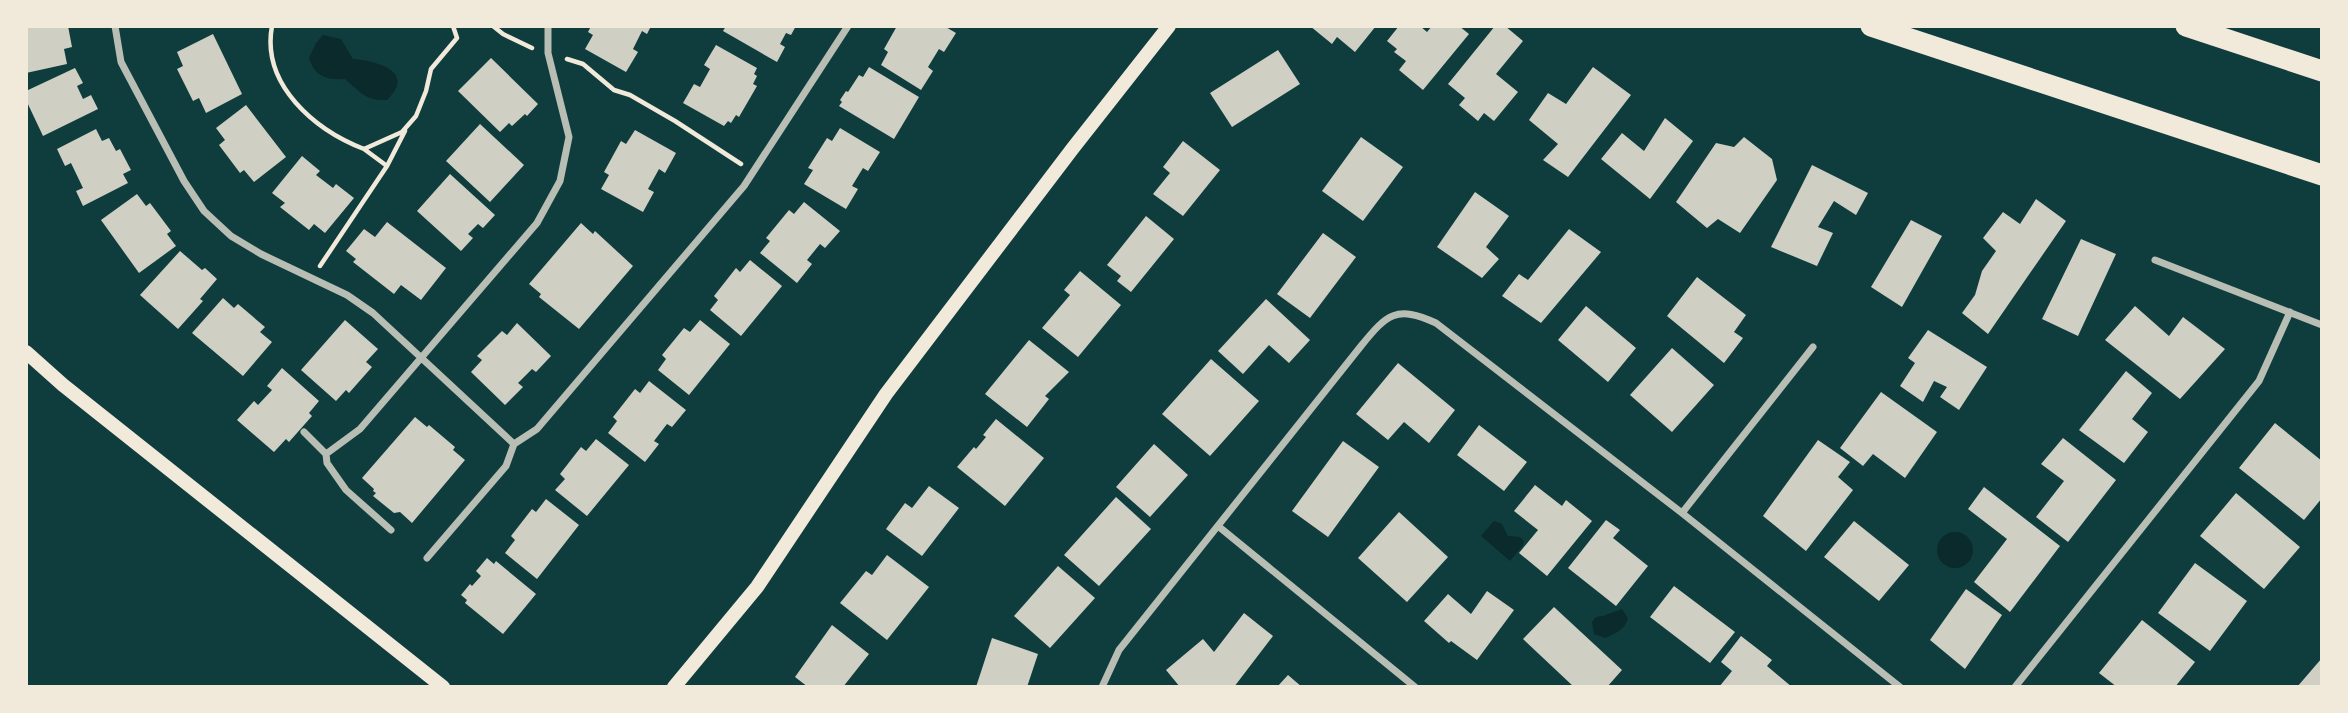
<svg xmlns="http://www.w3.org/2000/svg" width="2348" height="713" font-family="'DM Sans',sans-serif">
	<rect width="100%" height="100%" fill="#0f3d3e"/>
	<path fill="#0a2a2b" d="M323,35l18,4 12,20c23,2 64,12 34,41 -21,1 -27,-8 -42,-21 -18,1 -30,-2 -36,-21l7,-15z
		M1494,521l8,3 6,12 12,1 4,4 -1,4 -13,16 -29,-25z
		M1937 550a18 18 0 1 1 36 0a18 18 0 1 1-36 0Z
		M1622,609l6,9c-3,12 -12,15 -23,20l-11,-4 -2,-12 4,-5 7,-1z"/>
	<path fill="#cfcfc3" d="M26,26h42l4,21 -8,2 3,15 -41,9z
		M591,26h60l-4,8 -5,-3 -9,18 5,3 -12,20 -41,-23 8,-14 -5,-3z
		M726,26h70l-5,9 -5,-2 -6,11 5,3 -8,15 -54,-31z
		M897,26h47l12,7 -12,19 -5,-3 -11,18 5,4 -12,19 -40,-25 7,-13 -4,-3z
		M1310,26h66l-21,26 -18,-15 -5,7z
		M1399,26h21l7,6 5,-6h27l10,8 -46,56 -24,-20 7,-9 -12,-9 3,-3 -10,-8z
		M1495,26h10l18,15 -27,33 22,18 -24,29 -10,-8 -6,8 -19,-16 6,-7 -17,-14z
		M213,34l29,60 -36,19 -7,-15 -6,3 -16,-32 6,-3 -6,-14z
		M716,45l41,23 -3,6 3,2 -4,8 4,2 -18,31 -3,-2 -5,8 -3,-2 -4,5 -41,-23 11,-19 6,3 10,-18 -6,-4z
		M1278,50l22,34 -68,43 -22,-34z
		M491,58l47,46 -11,12 -2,-2 -13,12 -3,-3 -9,9 -42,-41z
		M869,67l50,30 -25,42 -55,-33 3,-4 -2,-2 6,-9 2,1 11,-17 4,2z
		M1593,67l38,28 -63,82 -25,-17 15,-16 -29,-24 19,-27 18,11z
		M75,68l8,15 -6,3 6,13 8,-4 7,14 -55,27 -17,-36v-9z
		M246,105l40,52 -32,25 -10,-12 -4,3 -21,-28 6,-5 -9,-12z
		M1665,118l28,23 -43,58 -49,-40 21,-26 22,18z
		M480,124l44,41 -34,37 -44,-41z
		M840,128l40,24 -12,19 -5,-3 -11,18 6,3 -12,20 -42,-25 9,-14 -5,-2 19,-30 5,3z
		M96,129l6,12 7,-3 7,13 4,-2 11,21 -8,4 5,9 -45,23 -7,-15 7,-3 -12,-25 -6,3 -8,-17z
		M635,130l41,23 -11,20 -6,-4 -11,20 6,3 -11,20 -42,-23 8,-14 -5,-3 17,-31 5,3z
		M1361,137l42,30 -40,54 -41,-30z
		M1744,137l28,22 5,21 -37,53 -22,-14 -11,9 -31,-26 40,-59 18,4z
		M1183,141l37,29 -37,46 -30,-22 17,-21 -7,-6z
		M302,156l18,15 -4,4 17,13 3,-4 18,14 -29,35 -11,-9 -5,6 -29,-23 5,-4 -13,-10z
		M1812,165l56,28 -12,22 -22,-14 -16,26 15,6 -16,33 -46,-19z
		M450,174l45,41 -12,13 -5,-4 -10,10 5,4 -12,13 -44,-40z
		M1475,192l34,24 -23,31 13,12 -17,19 -45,-31z
		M137,194l9,12 4,-3 21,28 -4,3 9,12 -37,27 -38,-53z
		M2036,199l30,22 -78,113 -26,-21 13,-18 7,-24 14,-20 -13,-13 20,-26 17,12z
		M804,202l36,29 -15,17 -5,-4 -13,16 5,4 -15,19 -37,-30 10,-12 -4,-3 23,-28 5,4z
		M1146,216l28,23 -43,53 -14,-11 4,-5 -14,-11z
		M1911,220l31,16 -40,71 -31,-20z
		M387,222l59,46 -25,32 -20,-15 -7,9 -41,-32 3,-3 -10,-8 18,-22 11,8z
		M581,223l12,11 2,-3 38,35 -54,63 -40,-32 2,-3 -12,-10z
		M1569,229l32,23 -60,71 -39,-27 17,-22 9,6z
		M1323,233l33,24 -46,61 -33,-24z
		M2081,239l35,15 -38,82 -36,-17z
		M180,251l22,19 3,-2 12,11 -17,20 3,2 -25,28 -38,-34z
		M750,260l32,26 -41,50 -31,-26 8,-10 -4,-4 22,-28 4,4z
		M1080,271l41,34 -43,52 -36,-29 28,-33 -6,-5z
		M1697,277l49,38 -12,17 9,6 -19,25 -57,-47z
		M223,298l11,10 4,-4 27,23 -5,5 12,10 -29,34 -51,-43z
		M1266,299l44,41 -21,23 -20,-18 -26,29 -25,-23z
		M1586,306l50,42 -28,34 -50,-42z
		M2135,306l34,30 14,-19 42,32 -45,50 -75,-59z
		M345,320l33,29 -12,13 6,5 -23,26 -3,-3 -10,11 -35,-31z
		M700,320l30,24 -41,51 -31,-25 8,-11 -4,-4 22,-27 6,4z
		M517,323l34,33 -15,16 -4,-3 -14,14 5,4 -18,18 -34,-33 11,-12 -5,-4 25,-25 5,4z
		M1928,330l59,37 -28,43 -19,-13 7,-10 -13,-6 -11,21 -23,-16 15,-23 -7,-5z
		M1029,340l40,32 -24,24 4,3 -22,28 -42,-33z
		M1672,348l42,37 -42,47 -42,-37z
		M1211,359l48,42 -49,55 -48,-42z
		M1398,363l57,47 -26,33 -25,-21 -16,18 -32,-26z
		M282,368l37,33 -10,12 3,3 -23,26 -3,-3 -12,13 -37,-32 17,-19 4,4 14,-15 -5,-4z
		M2126,371l26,22 -20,26 16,13 -24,31 -45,-33z
		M649,381l37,29 -14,17 -5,-3 -13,17 5,3 -14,18 -37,-29 9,-12 -4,-4 22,-28 5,4z
		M1881,392l56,40 -32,46 -32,-24 -10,12 -23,-18z
		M415,417l12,10 2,-2 26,22 -2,3 12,10 -53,63 -12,-11 -6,1 -21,-17 3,-3 -3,-2 1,-2 -12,-11z
		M996,419l48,39 -39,48 -48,-39 17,-20 2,2 10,-12 -3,-2z
		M2275,423l47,38v37l-18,22 -65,-52z
		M1479,425l48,37 -23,29 -47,-36z
		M2063,438l53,42 -48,62 -32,-25 28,-36 -23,-17z
		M596,439l33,26 -42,51 -32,-26 10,-11 -5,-5 21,-27 5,4z
		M1818,440l32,22 -12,15 15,13 -47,61 -43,-35z
		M1343,441l36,26 -51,70 -36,-26z
		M1154,444l34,31 -38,42 -34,-30z
		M1535,485l27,21 4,-6 26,21 -45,55 -28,-23 19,-23 -24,-19z
		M929,486l30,22 -37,48 -36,-27 19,-26 7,5z
		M1984,487l76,59 -50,66 -36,-30 33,-43 -39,-30z
		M2236,493l64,54 -36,42 -64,-53z
		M1116,497l35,32 -52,57 -35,-31z
		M546,499l33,26 -42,54 -32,-26 10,-13 -4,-4 21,-27 4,3z
		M1399,512l49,45 -41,45 -49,-44z
		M1606,520l14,10 -7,8 35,28 -32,40 -48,-38z
		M1854,521l55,44 -30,36 -55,-44z
		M887,555l42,32 -42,53 -47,-37 26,-32 6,4z
		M487,558l7,6 2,-3 40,33 -33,40 -38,-31 2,-3 -6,-5 9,-11 2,2 9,-10 -5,-5z
		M2195,563l52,38 -37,50 -52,-38z
		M1058,566l37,32 -45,50 -36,-32z
		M1674,586l61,46 -25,31 -60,-46z
		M1966,589l36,26 -37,54 -35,-29z
		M1487,591l27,19 -37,50 -26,-19 -2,2 -25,-22 24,-27 23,20z
		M1554,607l68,63 -15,17h-33l-51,-48z
		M1244,613l29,23 -39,51h-54l-14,-17 37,-31 11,13z
		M2142,620l53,42 -20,25h-58l-18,-14z
		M832,625l37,29 -26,33h-35l-13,-10z
		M1741,636l31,24 -5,6 25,21h-73l13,-16 -11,-9z
		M992,638l46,16 -11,33h-51z
		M2322,658v29h-25z
		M1288,675l14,12h-25z"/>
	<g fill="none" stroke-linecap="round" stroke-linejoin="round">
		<path stroke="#f1e9da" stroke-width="4.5" d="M272,26c-11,59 43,104 92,123l38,-17 14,-16 10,-25 5,-22 26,-31 -4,-12
			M493,26l10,8 29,14
			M567,59l16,5 31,26 16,5 45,26 66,43
			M364,149l23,17
			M320,266l67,-100 18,-35"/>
		<path stroke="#b8beb3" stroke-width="7" d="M115,26l6,36 63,119 20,30 27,25 30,18 86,41 26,18 141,131
			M2155,260l167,65
			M304,432l22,22 1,9 19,27 45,40
			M326,454l34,-25 177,-206 23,-42 9,-44 -21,-84v-27
			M1682,513l131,-166
			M1218,526l197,161
			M427,558l79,-92 8,-22 23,-15 207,-243 104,-160
			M1102,687l17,-37 242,-304c26,-32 35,-41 75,-23l246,190 218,174
			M2015,687l244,-306 31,-69"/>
		<path stroke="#f1e9da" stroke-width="14" d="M26,352l37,33 380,302
			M674,687l83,-100 129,-193 187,-246 96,-122"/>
		<path stroke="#f1e9da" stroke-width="21" d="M1871,26l451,149
			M2186,26l136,45"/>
	</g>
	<rect width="2348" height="713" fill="none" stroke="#f1e9da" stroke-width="56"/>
</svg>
